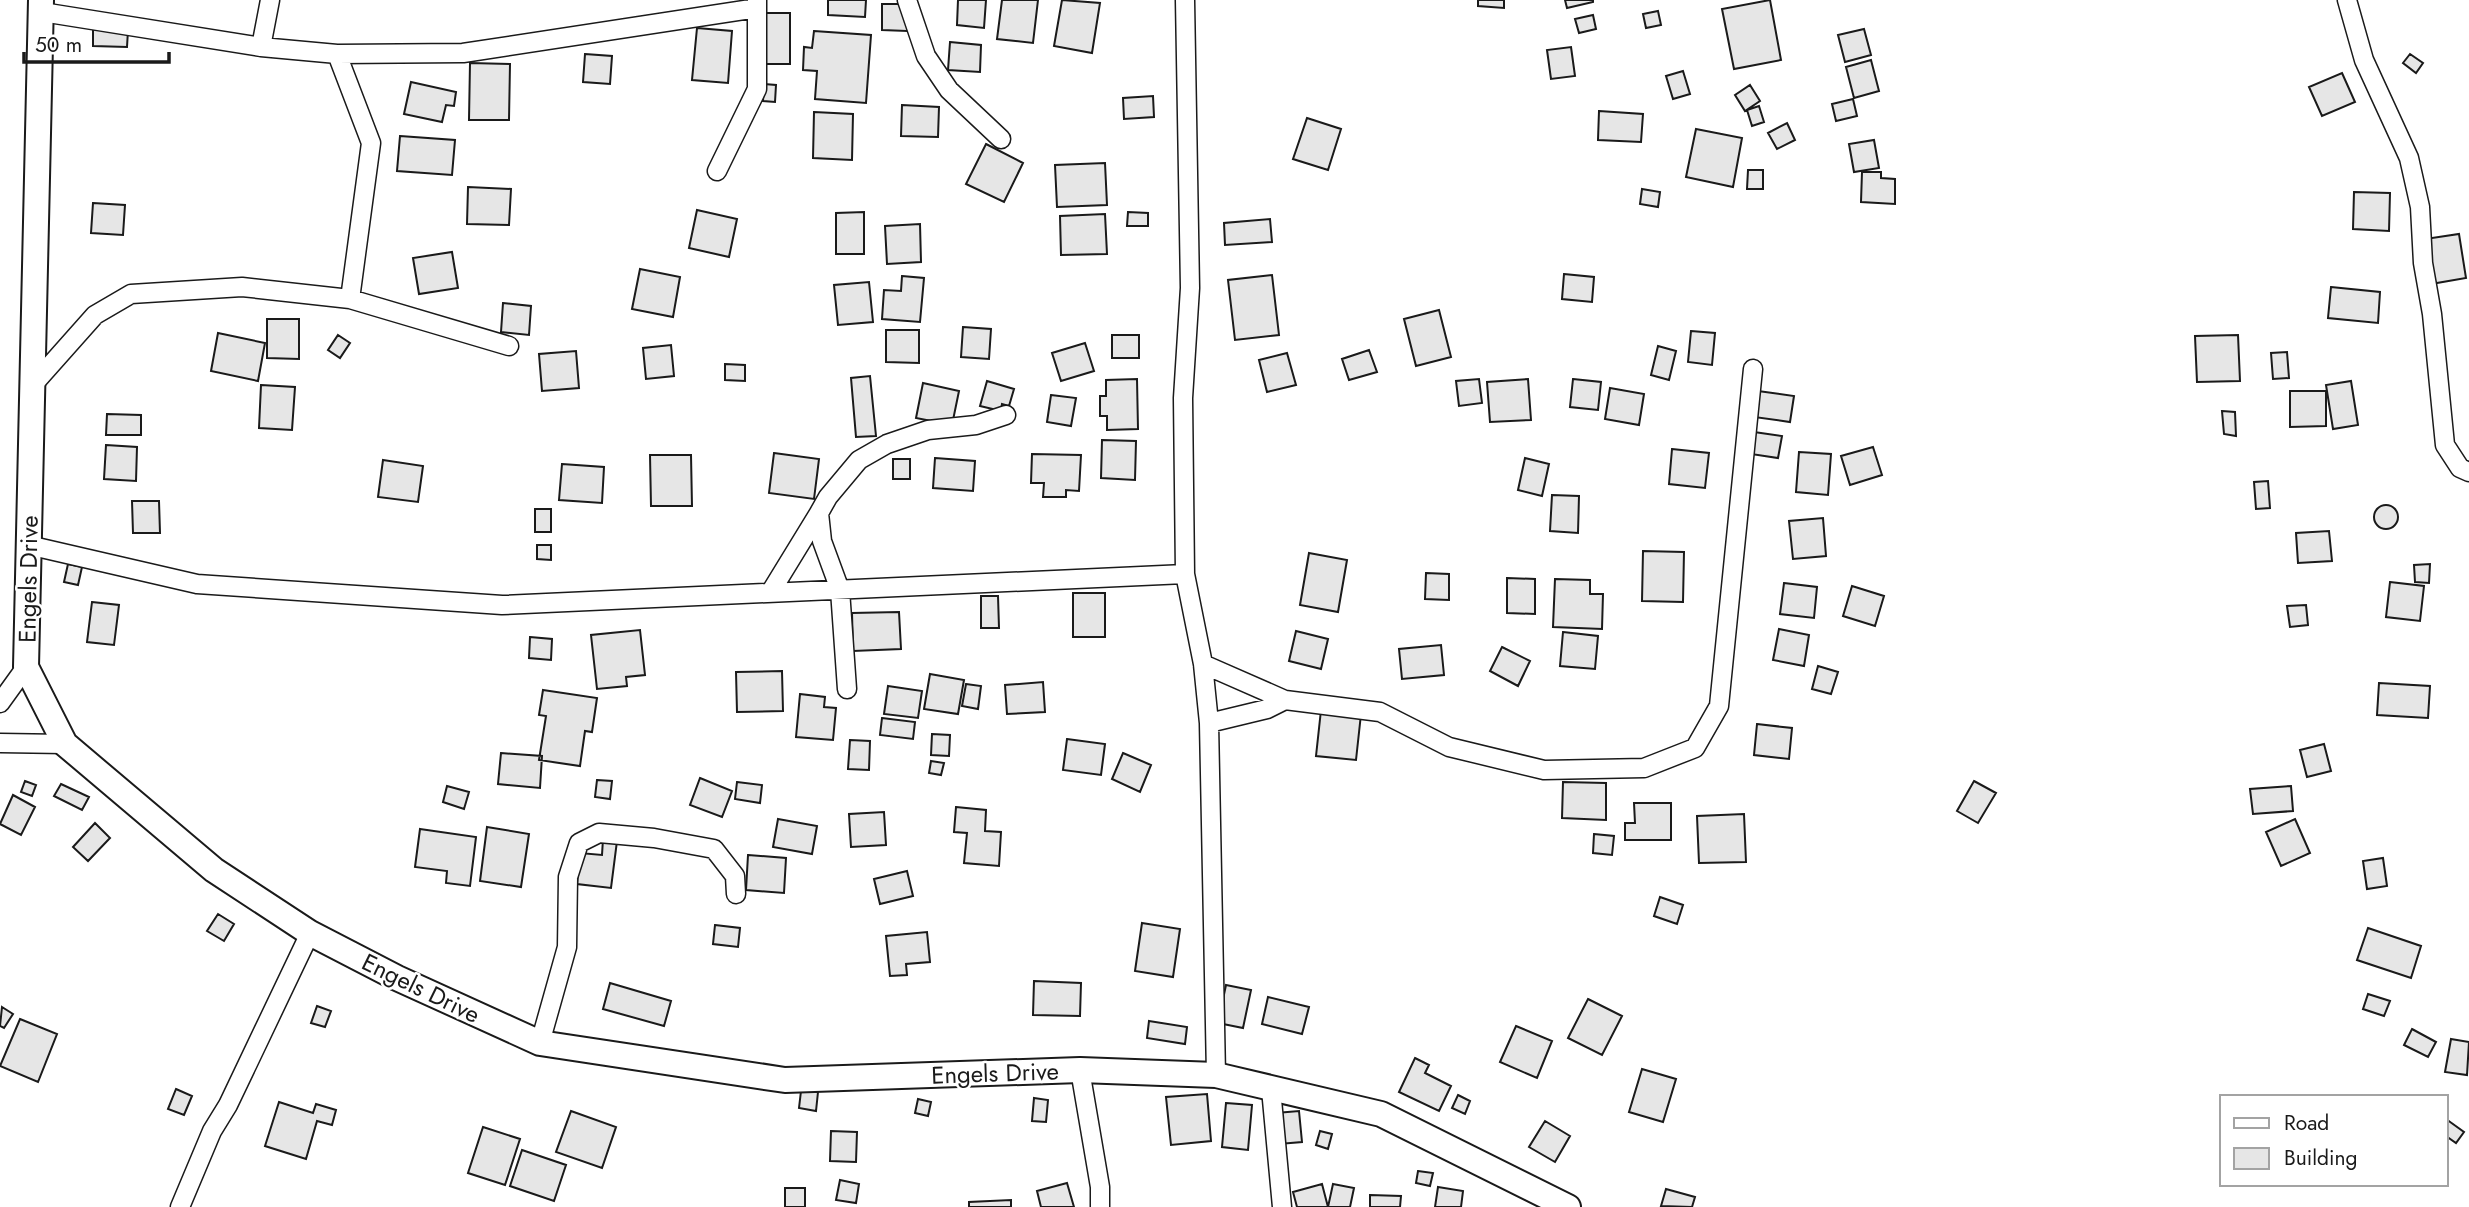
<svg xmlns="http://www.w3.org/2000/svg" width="2469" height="1207" font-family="Jost,sans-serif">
	<rect width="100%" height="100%" fill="#fff"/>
	<path fill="#e6e6e6" stroke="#1a1a1a" stroke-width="2" d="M828,0h38l-1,17 -37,-2z
		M958,0h28l-2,28 -27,-3z
		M1002,0h36l-5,43 -36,-4z
		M1062,0l38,3 -8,50 -38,-7z
		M1478,0h26v8l-26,-2z
		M1565,0h28v2l-26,6z
		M1770,0l11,60 -47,9 -12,-60z
		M882,4h25v27l-25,-1z
		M1658,11l3,14 -15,3 -3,-14z
		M763,13h27v51h-27z
		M1593,15l3,14 -17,4 -4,-14z
		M697,28l35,3 -4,52 -36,-3z
		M93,29l35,1 -1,17 -34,-1z
		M1864,29l7,26 -26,7 -7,-27z
		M814,31l57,4 -5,68 -51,-4 2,-28 -14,-1 1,-23 8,1z
		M950,42l31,3 -1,27 -32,-2z
		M1571,47l4,29 -24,3 -4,-29z
		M585,54l27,2 -2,28 -27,-2z
		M2410,54l13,9 -7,10 -13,-10z
		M1871,60l8,31 -25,7 -8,-31z
		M470,63l40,1 -1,56h-40z
		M1683,71l7,23 -17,5 -7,-23z
		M2342,73l13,29 -33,14 -13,-29z
		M411,82l45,10 -2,14 -8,-1 -4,17 -38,-8z
		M764,84l12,1 -1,17 -12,-1z
		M1750,85l10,16 -15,10 -10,-16z
		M1153,96l1,21 -30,2 -1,-21z
		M1853,99l4,17 -21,5 -4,-17z
		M902,105l37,2 -1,30 -37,-1z
		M1759,106l5,16 -12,4 -5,-16z
		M1599,111l44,3 -2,28 -43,-2z
		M814,112l39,2 -1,46 -39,-2z
		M1307,118l34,11 -13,41 -35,-11z
		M1787,123l8,17 -18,9 -9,-16z
		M1696,129l46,9 -9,49 -47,-10z
		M400,136l55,4 -3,35 -55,-4z
		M1874,140l5,28 -25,4 -5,-28z
		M986,144l37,19 -19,39 -38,-18z
		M1105,163l2,42 -50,2 -2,-42z
		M1748,170h15v19h-16z
		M1862,172h19v6l14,1v25l-34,-2z
		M468,187l43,2 -2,36 -42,-1z
		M1642,189l18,3 -2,15 -18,-3z
		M2354,192l36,1 -1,38 -36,-2z
		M93,203l32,2 -2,30 -32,-2z
		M697,210l40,9 -8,38 -40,-9z
		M864,212v42h-28v-41z
		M1128,212l20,1v13h-21z
		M1105,214l2,40 -46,1 -1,-39z
		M1270,219l2,23 -47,3 -1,-22z
		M920,224l1,38 -34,2 -2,-38z
		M2459,234l7,44 -35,6 -6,-45z
		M452,252l6,36 -39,6 -6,-36z
		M640,269l40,8 -7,40 -41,-8z
		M1564,274l30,3 -2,25 -30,-3z
		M1272,275l7,60 -44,5 -7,-60z
		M902,276l22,2 -4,44 -38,-3 2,-29 17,1z
		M869,282l4,40 -35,3 -4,-40z
		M2331,287l49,5 -2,31 -50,-5z
		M503,303l28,3 -2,29 -28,-3z
		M1439,310l12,47 -35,9 -12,-47z
		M267,319h32v40l-32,-1z
		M963,327l28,2 -2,30 -28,-2z
		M886,330h33v33l-33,-1z
		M1691,331l24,2 -3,32 -24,-3z
		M218,333l47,10 -7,38 -47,-10z
		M338,335l12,8 -10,15 -12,-8z
		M1112,335h27v23h-27z
		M2238,335l2,46 -43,1 -2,-46z
		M1085,343l9,28 -33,10 -9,-28z
		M671,345l3,31 -28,3 -3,-31z
		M1658,346l18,5 -7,29 -18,-5z
		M1369,350l8,22 -28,8 -7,-21z
		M576,351l3,37 -37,3 -3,-37z
		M2287,352l2,26 -16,1 -2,-26z
		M1287,353l9,32 -29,7 -8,-32z
		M725,364l20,1v16l-20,-1z
		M870,376l6,60 -20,1 -5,-59z
		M1137,379l1,50 -31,1v-14h-7v-20h6v-16z
		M1479,379l3,24 -23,3 -3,-25z
		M1528,379l3,41 -41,2 -3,-40z
		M1573,379l28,3 -3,28 -28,-3z
		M987,381l27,8 -5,17 -7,-2 -1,7 -21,-5z
		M2351,381l7,44 -25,4 -7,-44z
		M923,383l36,8 -7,34 -36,-7z
		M261,385l34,2 -3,43 -33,-2z
		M1610,388l34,6 -5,31 -34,-6z
		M1758,391l36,5 -4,26 -36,-5z
		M2290,391h36v35l-36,1z
		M1051,395l25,3 -5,28 -24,-4z
		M2222,411l13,1 1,24 -12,-2z
		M107,414l34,1v20h-35z
		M1754,432l28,4 -4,22 -27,-4z
		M1102,440l34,1 -1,39 -34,-2z
		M106,445l31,2 -1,34 -32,-2z
		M1873,447l9,28 -32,10 -9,-29z
		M1672,449l37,4 -4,35 -36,-4z
		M1799,452l32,2 -3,41 -32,-3z
		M774,453l45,6 -5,40 -45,-6z
		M1032,454l49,1 -2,36 -13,-1v7h-23l1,-14h-13z
		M650,455h41l1,51h-41z
		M935,458l40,3 -2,30 -40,-3z
		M1525,458l24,6 -7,32 -24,-6z
		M893,459h17v20h-17z
		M383,460l40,6 -5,36 -40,-5z
		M562,464l42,3 -2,36 -43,-3z
		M2268,481l2,27 -14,1 -2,-27z
		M1552,495l27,1 -1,37 -28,-2z
		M132,501h27l1,32h-27z
		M2374 517a12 12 0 1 1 24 0a12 12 0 1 1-24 0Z
		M535,509h16v23h-16z
		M1823,518l3,38 -33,3 -4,-38z
		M2329,531l3,30 -34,2 -2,-30z
		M537,545h14v15l-14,-1z
		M1643,551l41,1 -1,50 -41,-1z
		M1309,553l38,7 -9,52 -38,-7z
		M68,564l14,3 -4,18 -14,-3z
		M2430,564l-1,19 -14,-1 -1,-17z
		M1426,573l23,1v26l-24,-1z
		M1507,578l28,1v35l-28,-1z
		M1555,579l35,1v14h13l-1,35 -49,-2z
		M2390,582l34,4 -4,35 -34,-4z
		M1784,583l33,4 -3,31 -34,-4z
		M1852,586l32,10 -9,30 -32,-10z
		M1073,593h32v44h-32z
		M981,596h17l1,32h-18z
		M92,602l27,3 -5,40 -27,-3z
		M2306,605l2,20 -18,2 -3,-21z
		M899,612l2,37 -48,2 -1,-38z
		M1779,629l30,6 -5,31 -31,-6z
		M640,630l5,45 -19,2 1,9 -30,3 -6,-54z
		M1296,631l32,8 -7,30 -32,-8z
		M1563,632l35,4 -3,33 -35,-3z
		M530,637l22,2 -1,21 -22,-2z
		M1441,645l3,30 -42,4 -3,-30z
		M1502,647l28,14 -12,25 -28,-15z
		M1818,666l20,6 -7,22 -19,-5z
		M782,671l1,40 -46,1 -1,-40z
		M930,674l34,6 -6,34 -34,-5z
		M1043,682l2,30 -38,2 -2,-29z
		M2379,683l51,3 -2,32 -51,-3z
		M966,684l15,2 -3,23 -16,-3z
		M888,686l34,5 -4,27 -34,-4z
		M543,690l54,8 -5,34 -7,-1 -5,35 -41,-6 7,-44 -7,-1z
		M800,694l25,3 -1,10 12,1 -3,32 -37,-3z
		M1321,710l40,4 -5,46 -40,-4z
		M882,718l33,4 -2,17 -33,-4z
		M1757,724l35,4 -3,31 -35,-4z
		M932,734l18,1 -1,21 -18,-1z
		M1067,739l38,5 -4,31 -38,-5z
		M850,740l20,1 -1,29 -21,-1z
		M2324,744l7,27 -24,6 -7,-27z
		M501,753l41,3 -2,32 -42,-4z
		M1123,753l28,12 -11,27 -28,-13z
		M931,761l13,2 -3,12 -12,-2z
		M700,778l32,13 -10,26 -32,-12z
		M597,780l15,1 -2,18 -15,-2z
		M25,781l11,4 -4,11 -11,-4z
		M1974,781l22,12 -18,30 -21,-12z
		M737,782l25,3 -2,18 -25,-4z
		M1563,782l43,1v37l-44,-2z
		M61,784l28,13 -7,13 -28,-14z
		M447,786l22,6 -5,17 -21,-7z
		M2291,786l2,25 -40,3 -3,-25z
		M13,795l22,12 -14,28 -21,-11z
		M1634,803h37v37h-46v-17h10z
		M956,807l30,3 -1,21 16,1 -2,34 -35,-3 3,-30 -13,-1z
		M884,812l2,33 -35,2 -2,-33z
		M1744,814l2,48 -47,1 -2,-47z
		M778,819l39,7 -5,28 -39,-7z
		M2295,819l15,34 -29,13 -15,-34z
		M95,823l15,15 -22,23 -15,-14z
		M487,827l42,7 -8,53 -41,-6z
		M420,829l56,8 -6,49 -24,-3 1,-12 -32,-4z
		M1594,834l20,2 -2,19 -19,-2z
		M603,839l14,2 -6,47 -34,-4 3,-31 22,2z
		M748,855l38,3 -2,35 -38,-3z
		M2383,858l4,28 -20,3 -4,-28z
		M907,871l6,25 -33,8 -6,-25z
		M1660,897l23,8 -6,19 -23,-8z
		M218,914l16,10 -10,17 -17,-10z
		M1142,923l38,6 -7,48 -38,-6z
		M715,925l25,3 -2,19 -25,-3z
		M2368,928l53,18 -10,32 -54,-18z
		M927,932l3,30 -24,2 1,11 -17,1 -4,-40z
		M1034,981l47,2 -1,33 -47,-1z
		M610,983l61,18 -7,25 -61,-17z
		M1226,985l25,5 -8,38 -25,-5z
		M2368,994l22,7 -6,15 -21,-7z
		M1268,997l41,10 -7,27 -40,-10z
		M1588,999l34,17 -20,39 -34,-17z
		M317,1006l14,5 -6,16 -14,-4z
		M2,1007l11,7 -9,14 -4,-2z
		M20,1019l37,15 -19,48 -38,-16z
		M1149,1021l38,6 -2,17 -38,-6z
		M1516,1026l36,15 -15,37 -37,-16z
		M2412,1029l24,13 -8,15 -24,-12z
		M2451,1039l18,3 -2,33 -22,-3z
		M1415,1058l14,7 -4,8 26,13 -12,25 -40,-19z
		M1642,1069l34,10 -13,43 -34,-10z
		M176,1089l16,7 -8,19 -16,-6z
		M801,1091l17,1 -2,19 -17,-3z
		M1207,1094l4,47 -40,4 -5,-48z
		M1458,1095l12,6 -5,13 -13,-6z
		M1034,1098l14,2 -2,22 -14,-1z
		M918,1099l13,3 -3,14 -13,-3z
		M279,1102l34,11 3,-9 20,6 -4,15 -15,-4 -11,38 -41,-13z
		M1226,1103l26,2 -4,45 -26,-3z
		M571,1111l45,16 -14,41 -46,-16z
		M1299,1111l3,31 -23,2 -3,-31z
		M2446,1119l18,13 -8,11 -10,-7z
		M1545,1121l25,15 -15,26 -26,-15z
		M483,1127l37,12 -15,46 -37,-12z
		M831,1131l26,1 -1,30 -26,-1z
		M1320,1131l12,3 -4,15 -12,-4z
		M522,1150l44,15 -12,36 -44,-15z
		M1418,1171l15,2 -3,13 -14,-3z
		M840,1180l19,4 -3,19 -20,-3z
		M1067,1183l7,24h-33l-4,-16z
		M1322,1184l6,23h-31l-4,-15z
		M1333,1184l21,4 -4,19h-22z
		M1438,1187l25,4 -2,16h-26z
		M785,1188h20v19h-20z
		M1666,1189l29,8 -3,10 -31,-1z
		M1370,1195l31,1 -1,11h-30z
		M1011,1200v7h-42v-5z"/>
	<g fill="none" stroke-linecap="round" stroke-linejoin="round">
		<defs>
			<path id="street" d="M907,0l19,56 23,34 52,49
				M1185,0l5,288 -7,110 2,176 18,90 6,59 7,352
				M2347,0l17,60 45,98 11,49 3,56 9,51 13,131 15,23 9,4
				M42,12l219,35 76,7 126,-1 294,-45
				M261,47l9,-47
				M337,54l34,89 -21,156
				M717,171l40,-82v-89
				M31,387l64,-72 36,-21 111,-7 108,12 159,47
				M28,545l169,39 305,21 683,-31
				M770,593l49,-80
				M1203,664l82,36 95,12 69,35 95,23 100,-2 51,-20 24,-42 34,-337
				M847,689l-7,-99 -18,-49 -3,-28 9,-16 31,-37 28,-16 41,-14 48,-5 30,-10
				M0,703l26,-36
				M1209,723l58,-14 18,-9
				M0,743l65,1
				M540,1043l27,-96 1,-70 11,-34 20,-10 55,5 60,11 21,27 1,18
				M1080,1070l20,117v20
				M1271,1089l11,118
				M180,1207l32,-76 16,-26 82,-172"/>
			<path id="secondary" d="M41,0l-15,667 39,77 149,126 96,63 87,45 143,65 245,37 295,-10 136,5 165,39 187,93"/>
		</defs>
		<use href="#street" stroke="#1a1a1a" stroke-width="21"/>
		<use href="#secondary" stroke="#1a1a1a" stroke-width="28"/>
		<use href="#street" stroke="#fff" stroke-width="18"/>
		<use href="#secondary" stroke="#fff" stroke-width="24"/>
	</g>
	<g text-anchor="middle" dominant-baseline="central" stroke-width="5" stroke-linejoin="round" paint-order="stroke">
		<g font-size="24" fill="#1a1a1a" stroke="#fff">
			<text transform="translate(28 579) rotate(-89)">Engels Drive</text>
			<text transform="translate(421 988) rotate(26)">Engels Drive</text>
			<text transform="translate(995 1073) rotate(-2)">Engels Drive</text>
		</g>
	</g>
	<rect x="2220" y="1095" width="228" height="91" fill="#ffffff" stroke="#a3a3a3" stroke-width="2"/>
	<rect x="2234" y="1118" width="35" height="10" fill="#ffffff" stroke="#a3a3a3" stroke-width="2"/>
	<text x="2284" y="1130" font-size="21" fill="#1a1a1a">Road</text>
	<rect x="2234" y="1148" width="35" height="21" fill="#e6e6e6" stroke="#a3a3a3" stroke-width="2"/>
	<text x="2284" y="1165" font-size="21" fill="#1a1a1a">Building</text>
	<path d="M24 52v10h145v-10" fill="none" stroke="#1a1a1a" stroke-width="3.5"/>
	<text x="35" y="52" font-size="21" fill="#1a1a1a" stroke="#ffffff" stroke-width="5" paint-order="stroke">50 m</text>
</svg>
